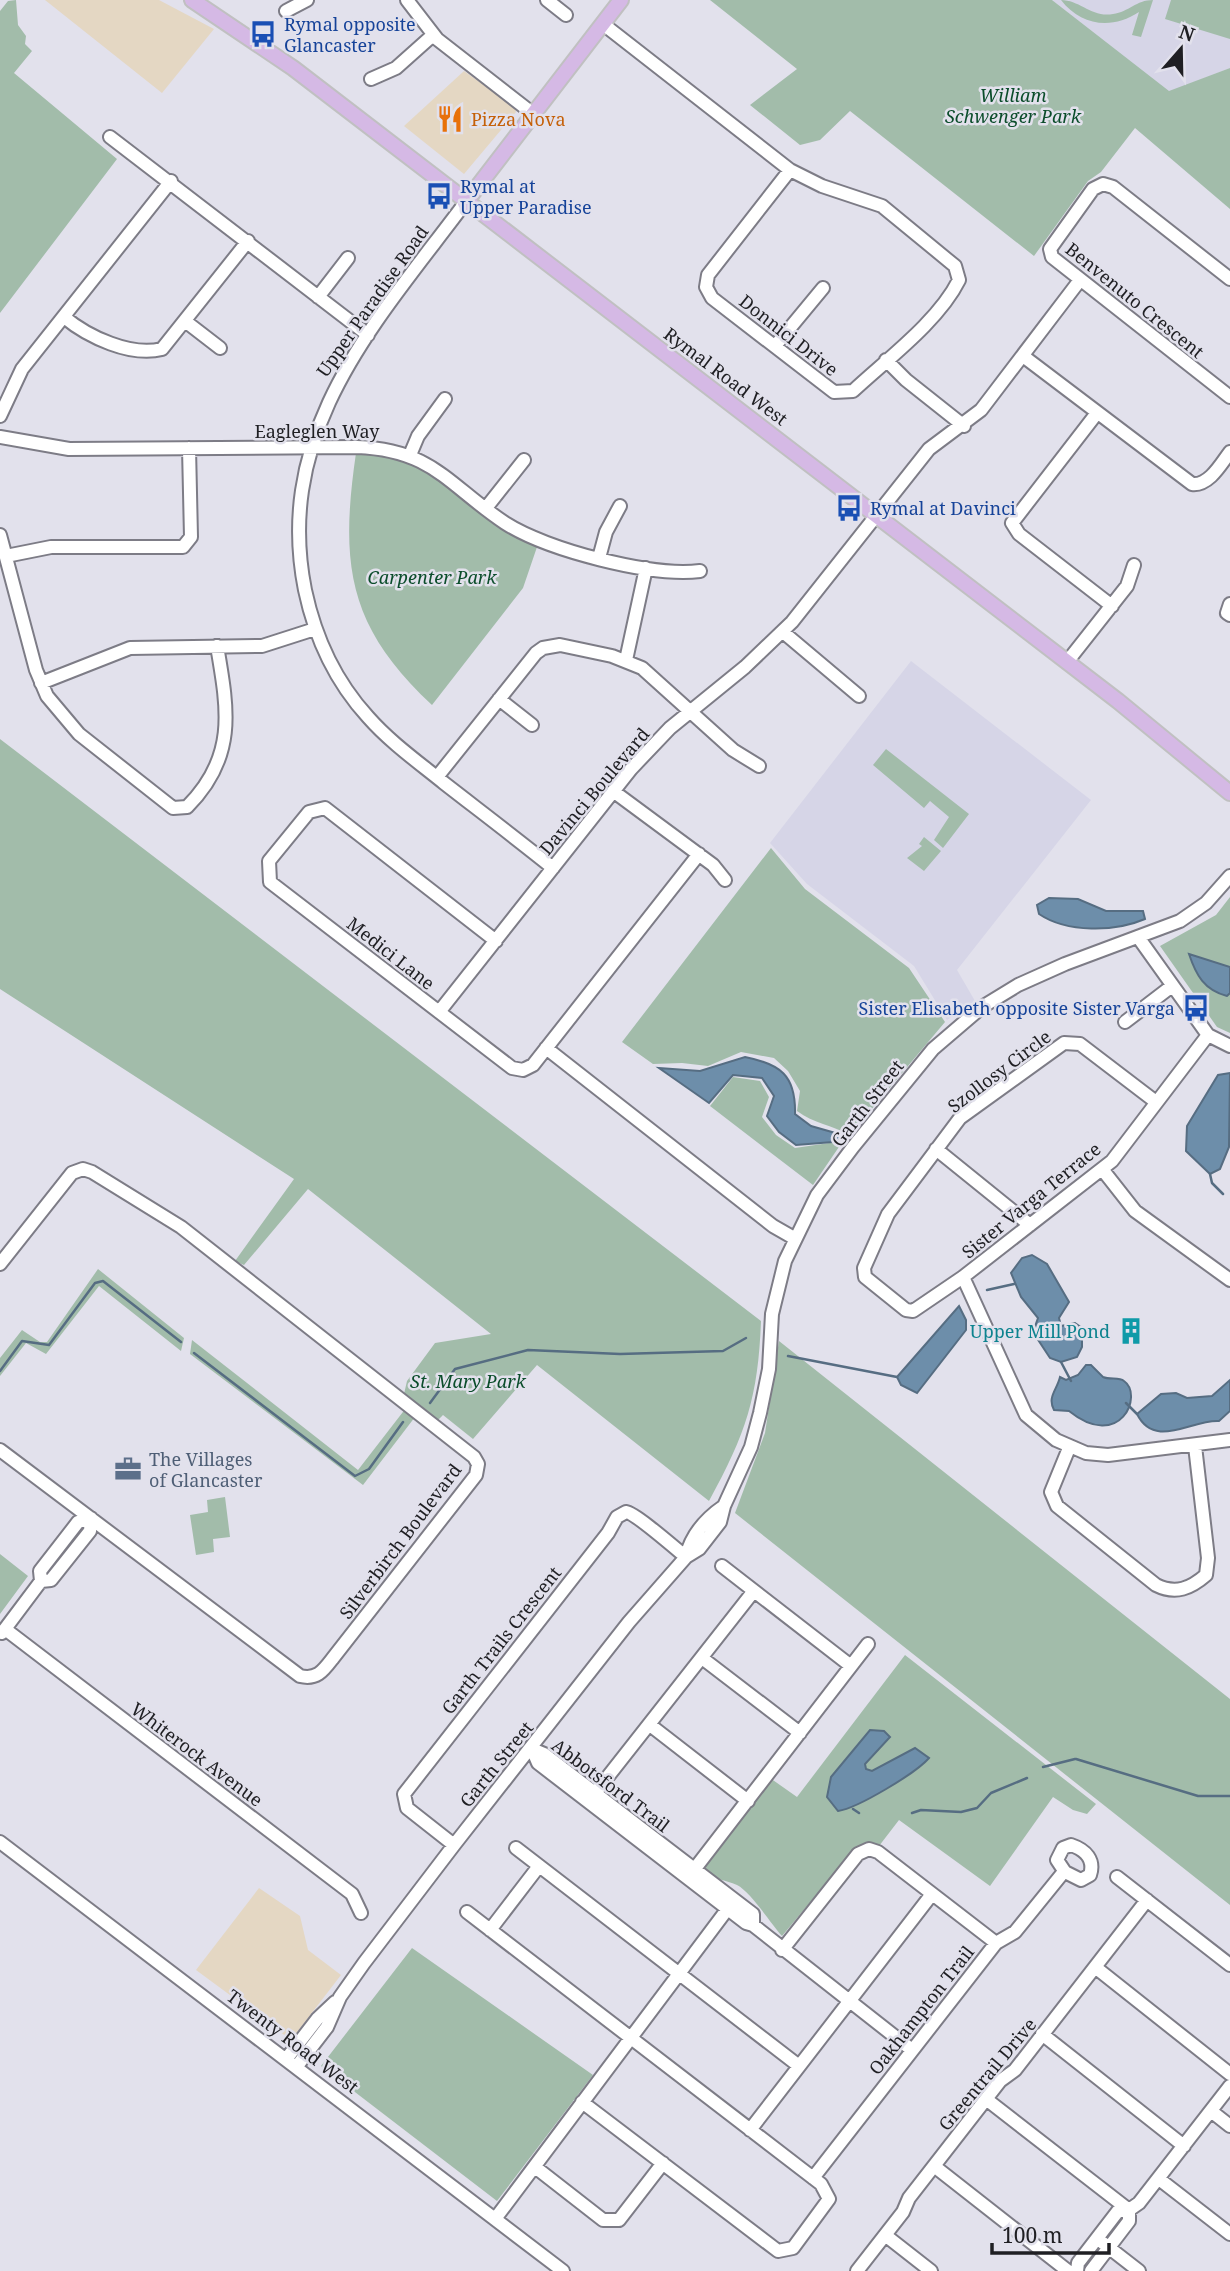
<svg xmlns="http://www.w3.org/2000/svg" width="1230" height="2271" font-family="'Noto Serif',serif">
	<rect width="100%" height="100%" fill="#e2e1ec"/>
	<path fill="#e4d7c3" d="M45,0h114l55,29 -52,64z
		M464,71l50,35 2,6 -52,62 -60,-48z
		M259,1888l41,28 8,34 33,25 -50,65 -95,-70z"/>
	<path fill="#d6d5e7" d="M1052,0h178v68l-61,24z
		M911,661l180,139 -134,170 18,31 -28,19 -33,-54 -107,-82 -37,-41z"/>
	<path fill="#a2bcaa" d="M16,0l2,25 8,11 -1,8 7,7 -18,22 103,86 -117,154v-302l8,-10z
		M710,0h342l117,91 61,-23v141l-95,-81 -34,44 -13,9 -54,75 -184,-145 -30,29 -20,5 -50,-40 47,-36z
		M1061,0c19,0 31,18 52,14 16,-2 23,-14 40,-14l-12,37 -9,-2 7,-23c-27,18 -58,14 -78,-12z
		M1171,0h59v39l-65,-20z
		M356,453c12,1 26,0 38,3 54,18 92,68 143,91l-14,41 -91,117c-85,-79 -92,-142 -76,-252z
		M0,739l761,582c-3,77 -15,112 -52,180l-172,-136 -64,74 -30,-24 -5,5 -34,-26 3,-13 28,-38 56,-9 -183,-145 -64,76 -9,-4 59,-82 -294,-190z
		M886,749l83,65 -26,34 -9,-8 15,-23 -19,-16 -6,7 -51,-43z
		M924,837l17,14 -17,20 -17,-13 15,-12 -3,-2z
		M771,848l34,41 104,79 36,54 -96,114c-17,-12 -35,-12 -52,-25l3,-20 -12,-20 -14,-13 -33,-6 -33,14 -26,-3 -29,1 -31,-22z
		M1230,897v136l-13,-6 -57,-81 56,-31z
		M733,1077l27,4 9,16 -7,20 14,18 19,13 48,-7 -30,44 -103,-79z
		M98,1269l86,69 -3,13 -82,-65 -53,68 -20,-11 -26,33v-18l22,-28 18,12h7z
		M192,1340l166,130 48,-62 9,9 -52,68 -173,-131z
		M779,1341l451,358v206l-495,-392 30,-80z
		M225,1497l5,40 -17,2 1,13 -18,3 -6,-40 18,-3 -1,-12z
		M0,1554l28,22 -28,38z
		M905,1655l191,149 -9,10 -14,-4 -20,-13 -63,89 -91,-66 -20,26 -13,-3 -14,9 -70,84c-11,-12 -31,-44 -45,-51 -12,-5 -20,-5 -31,-13l-1,-7 65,-87 27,19z
		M412,1948l181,127 -96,126 -176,-135z"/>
	<path fill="#6d8eaa" stroke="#566d82" stroke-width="2" d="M1049,898l29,1 28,12h37l2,8c-30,13 -78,14 -106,-5l-2,-9z
		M1189,954l41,13v26l-3,3c-23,-6 -31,-21 -38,-42z
		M745,1057c35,7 51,18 50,57l16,12 35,10 -13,6 -37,3 -17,-13 -12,-16 7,-20 -12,-18 -29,-3 -24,28 -50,-35 41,3z
		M1230,1073l-1,74 -9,22 -10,5 -24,-23 1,-25 31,-51z
		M1032,1255l15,9 22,38 -10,16 2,8 14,-3 7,5v19l-5,10 -16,5 -11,-4 -17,-26 5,-14 -17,-21 -10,-24 11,-15z
		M959,1306l7,14v10l-49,63 -16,-8 -4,-8z
		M1086,1365h5l12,12c7,3 16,0 21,4 20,14 -4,71 -55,30l-15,-1c-7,-13 3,-20 6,-33l6,3 12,-5z
		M1230,1380v31l-11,10c-27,-2 -64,29 -82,-7l24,-20 15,-1 11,5 25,-2z
		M870,1730l14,1 6,6 -25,27 1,5 6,2 43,-23 14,10c-13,15 -71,50 -91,53l-11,-14 4,-20z"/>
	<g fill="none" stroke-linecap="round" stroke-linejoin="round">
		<path stroke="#566d82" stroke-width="2.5" d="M1210,1174l2,9 11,11
			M987,1290l27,-6
			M194,1353l161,123 14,-7 34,-47
			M788,1356l109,21
			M1061,1362l10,19
			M0,1371l22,-30 27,4 46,-62 8,-2 78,61
			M430,1403l25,-34 73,-19 92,4 103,-3 23,-13
			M1126,1403l11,11
			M1076,1759l122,37h32
			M1043,1767l32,-8
			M853,1809l6,4
			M912,1813l9,-3 40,2 16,-4 14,-15 36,-15"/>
		<defs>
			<path id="minor" d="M407,0l30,39 95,74
				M547,0l19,15
				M286,11l21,-11
				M603,24l187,146 32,16 60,20 73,60 4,14c-21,42 -73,80 -106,111l-19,1 -122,-94 -6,-11 2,-12 82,-105
				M371,79l25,-11 37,-33
				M110,137l258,198
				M465,203c-89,119 -192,227 -160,387 10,47 30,91 63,127 22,25 50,45 76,66 36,28 73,56 109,85
				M1230,279l-117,-92 -10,-3 -10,5 -43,60 2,8 178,140
				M318,297l30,-39
				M64,317c24,20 67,40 98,32l86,-108
				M185,321l35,27
				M775,346l48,-58
				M1023,356l169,128c17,2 29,-20 38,-32
				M886,360l20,20 58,46
				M1097,413l-85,110 7,11 93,72
				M0,416l22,-47 149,-188
				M0,437l69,12 288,-2c76,3 91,38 148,76 42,27 146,54 195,48
				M410,455l8,-19 27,-37
				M486,508l38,-48
				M0,535l36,135 11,26 32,38 94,74 14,-1c50,-50 41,-97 30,-161
				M6,556l45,-9h132l8,-10 -2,-89
				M599,558l7,-26 14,-26
				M1230,604l-3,9 3,2
				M783,632l76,64
				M626,660l20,-92
				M1067,662l60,-76 7,-21
				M41,683l89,-35 132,-2 53,-17
				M499,699l33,26
				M437,777l99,-124 7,-5 17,-3 52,11 30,12 91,82 26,16
				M613,791l100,74 12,15
				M1138,937l70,98 22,11
				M496,941l-171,-133 -16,4 -40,49 1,21 242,186 11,2 10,-5 166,-211
				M439,1012l192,-243 39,-41 75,-61 47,-45 137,-173 52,-39 99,-130
				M1125,1022l47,-36
				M546,1048l227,178 21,12
				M1156,1102l-76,-58 -16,-1 -104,75 -72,96 -24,54 1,9 41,33 7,1 50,-34 149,-116 96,-126
				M936,1149l94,76
				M1102,1169l33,42 95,69
				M0,1264l72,-91 11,-4 9,3 89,55 293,230 4,7 -2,11 -143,183c-10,13 -16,22 -33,18l-300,-226
				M963,1277l63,138 30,25 30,13 22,2 122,-15
				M1069,1448l-18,44 6,14 99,79c20,10 35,3 50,-10l2,-17 -13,-112
				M686,1557c5,-22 19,-38 38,-51
				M722,1566l129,100
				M5,1629l347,265 9,19
				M2,1633l39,-52 -1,-10 38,-49 13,-4 -1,13 -39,49 -10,1
				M702,1658l98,75
				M650,1725l98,76
				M532,1749l12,5 209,160v11l-7,-2 -208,-160z
				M595,1793l158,-201
				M0,1842l563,429
				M454,1845l-47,-37 -3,-14 204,-261 9,-16 9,-5c9,1 49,36 60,45
				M516,1848l283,218
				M690,1875l178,-231
				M1117,1877l113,88
				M467,1912l354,272 8,15 -36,49 -15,3 -196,-149
				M753,1925l159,125
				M490,1930l49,-64
				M782,1950l76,-96 11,-5 9,3 118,91
				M1095,1967l135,107
				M1042,2034l142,112
				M287,2058l31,-40 17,-16
				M297,2066l30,-39 13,-30 24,-34 90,-118 175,-223 57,-65 13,-8 21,-27 4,-16 27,-59 9,-34 9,-44 3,-55 13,-53 32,-66 36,-48 80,-98 49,-42 36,-22 47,-21 115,-43 26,-18 24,-27
				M986,2099l143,111
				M1211,2111l19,15
				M750,2130l182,-236
				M934,2166l134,105
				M535,2167l68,53h16l44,-57
				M813,2178l183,-235 19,-11 47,-58 3,-2 16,8 9,-5c5,-15 -4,-25 -19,-30l-8,3 -6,12 8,12
				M1159,2179l71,55
				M495,2219l237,-316
				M885,2235l46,36
				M1103,2243l36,28
				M857,2271l46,-59 6,-14 91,-117 15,-11 132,-170
				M1077,2271l1,-8 40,-52 11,-1 10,-7 91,-117
				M1091,2271l38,-50v-11"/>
			<path id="major" d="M192,0l101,68 825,633 112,92
				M465,203l156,-203"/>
		</defs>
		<use href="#minor" stroke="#7d7c86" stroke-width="16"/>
		<use href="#major" stroke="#c0c0c1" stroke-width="18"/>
		<use href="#minor" stroke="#fff" stroke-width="12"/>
		<use href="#major" stroke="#d5b9e5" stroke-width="14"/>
	</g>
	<defs>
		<symbol id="bus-bare" viewBox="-9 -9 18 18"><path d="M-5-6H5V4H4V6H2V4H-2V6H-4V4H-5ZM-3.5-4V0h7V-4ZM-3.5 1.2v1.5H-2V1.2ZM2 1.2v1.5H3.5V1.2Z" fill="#1a4fb4" stroke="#e2e1ec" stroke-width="2.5" paint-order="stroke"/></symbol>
		<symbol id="restaurant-bare" viewBox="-9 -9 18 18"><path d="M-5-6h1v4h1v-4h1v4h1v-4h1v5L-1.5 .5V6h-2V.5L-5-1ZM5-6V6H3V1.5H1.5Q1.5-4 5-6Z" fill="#e8710a" stroke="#e2e1ec" stroke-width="2.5" paint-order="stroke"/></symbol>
		<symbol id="building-bare" viewBox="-9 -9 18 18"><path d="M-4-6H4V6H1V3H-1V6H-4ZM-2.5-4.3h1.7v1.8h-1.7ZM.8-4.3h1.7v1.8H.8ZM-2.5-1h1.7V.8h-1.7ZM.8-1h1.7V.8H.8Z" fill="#0f9aa8" stroke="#e2e1ec" stroke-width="2.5" paint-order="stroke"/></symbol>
		<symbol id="office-bare" viewBox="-9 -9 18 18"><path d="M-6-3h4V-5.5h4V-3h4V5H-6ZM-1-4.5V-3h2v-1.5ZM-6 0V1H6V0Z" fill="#5c6f8a" stroke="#e2e1ec" stroke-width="2.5" paint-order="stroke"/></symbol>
	</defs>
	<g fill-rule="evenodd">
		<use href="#bus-bare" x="244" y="15" width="38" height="38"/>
		<use href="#restaurant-bare" x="431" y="100" width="38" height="38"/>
		<use href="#bus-bare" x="420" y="177" width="38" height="38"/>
		<use href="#bus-bare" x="830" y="489" width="38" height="38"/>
		<use href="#bus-bare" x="1177" y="989" width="38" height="38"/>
		<use href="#building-bare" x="1112" y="1312" width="38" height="38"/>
		<use href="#office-bare" x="109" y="1450" width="38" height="38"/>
	</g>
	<g text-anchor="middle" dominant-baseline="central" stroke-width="5" stroke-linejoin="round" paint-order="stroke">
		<g font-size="18" fill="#164399" stroke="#e2e1ec" text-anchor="start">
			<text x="284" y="24">Rymal opposite<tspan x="284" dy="21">Glancaster</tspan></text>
			<text x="460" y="186">Rymal at<tspan x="460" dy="21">Upper Paradise</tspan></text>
			<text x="870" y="508">Rymal at Davinci</text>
			<text x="1175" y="1008" text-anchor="end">Sister Elisabeth opposite Sister Varga</text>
		</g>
		<g font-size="18" font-style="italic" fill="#0b4d2b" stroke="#e2e1ec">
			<text x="1013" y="95">William<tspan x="1013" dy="21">Schwenger Park</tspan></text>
			<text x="432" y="577">Carpenter Park</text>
			<text x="468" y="1381">St. Mary Park</text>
		</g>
		<g font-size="18" fill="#c56008" stroke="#e2e1ec" text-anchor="start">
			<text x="471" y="119">Pizza Nova</text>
		</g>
		<g font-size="18" fill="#1f1f23" stroke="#e2e1ec">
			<text transform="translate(1135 300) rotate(39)">Benvenuto Crescent</text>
			<text transform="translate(372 301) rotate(-55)">Upper Paradise Road</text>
			<text transform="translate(789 335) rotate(38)">Donnici Drive</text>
			<text transform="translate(726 376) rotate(37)">Rymal Road West</text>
			<text x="317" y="431">Eagleglen Way</text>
			<text transform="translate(594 791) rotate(-50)">Davinci Boulevard</text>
			<text transform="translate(391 953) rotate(38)">Medici Lane</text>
			<text transform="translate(999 1071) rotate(-37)">Szollosy Circle</text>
			<text transform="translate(867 1103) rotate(-52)">Garth Street</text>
			<text transform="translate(1031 1200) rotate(-39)">Sister Varga Terrace</text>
			<text transform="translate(400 1541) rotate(-53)">Silverbirch Boulevard</text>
			<text transform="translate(501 1640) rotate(-52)">Garth Trails Crescent</text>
			<text transform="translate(197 1754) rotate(37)">Whiterock Avenue</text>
			<text transform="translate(496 1764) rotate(-51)">Garth Street</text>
			<text transform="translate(611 1785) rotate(37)">Abbotsford Trail</text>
			<text transform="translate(921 2010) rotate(-52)">Oakhampton Trail</text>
			<text transform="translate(293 2041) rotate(37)">Twenty Road West</text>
			<text transform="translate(987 2074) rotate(-50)">Greentrail Drive</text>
		</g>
		<g font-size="18" fill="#0d838f" stroke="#e2e1ec" text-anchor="end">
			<text x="1110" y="1331">Upper Mill Pond</text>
		</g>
		<g font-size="18" fill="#4e5e75" stroke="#e2e1ec" text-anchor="start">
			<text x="149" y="1459">The Villages<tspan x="149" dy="21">of Glancaster</tspan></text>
		</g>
	</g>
	<g transform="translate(1181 49) rotate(20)" stroke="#e2e1ec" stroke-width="5" paint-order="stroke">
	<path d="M0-5L12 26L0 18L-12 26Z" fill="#1f1f23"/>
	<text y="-10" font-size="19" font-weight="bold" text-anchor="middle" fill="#1f1f23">N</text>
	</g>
	<path d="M992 2243v10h117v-10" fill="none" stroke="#1f1f23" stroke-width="3.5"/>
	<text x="1002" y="2243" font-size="21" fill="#1f1f23" stroke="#e2e1ec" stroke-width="5" paint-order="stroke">100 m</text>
</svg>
